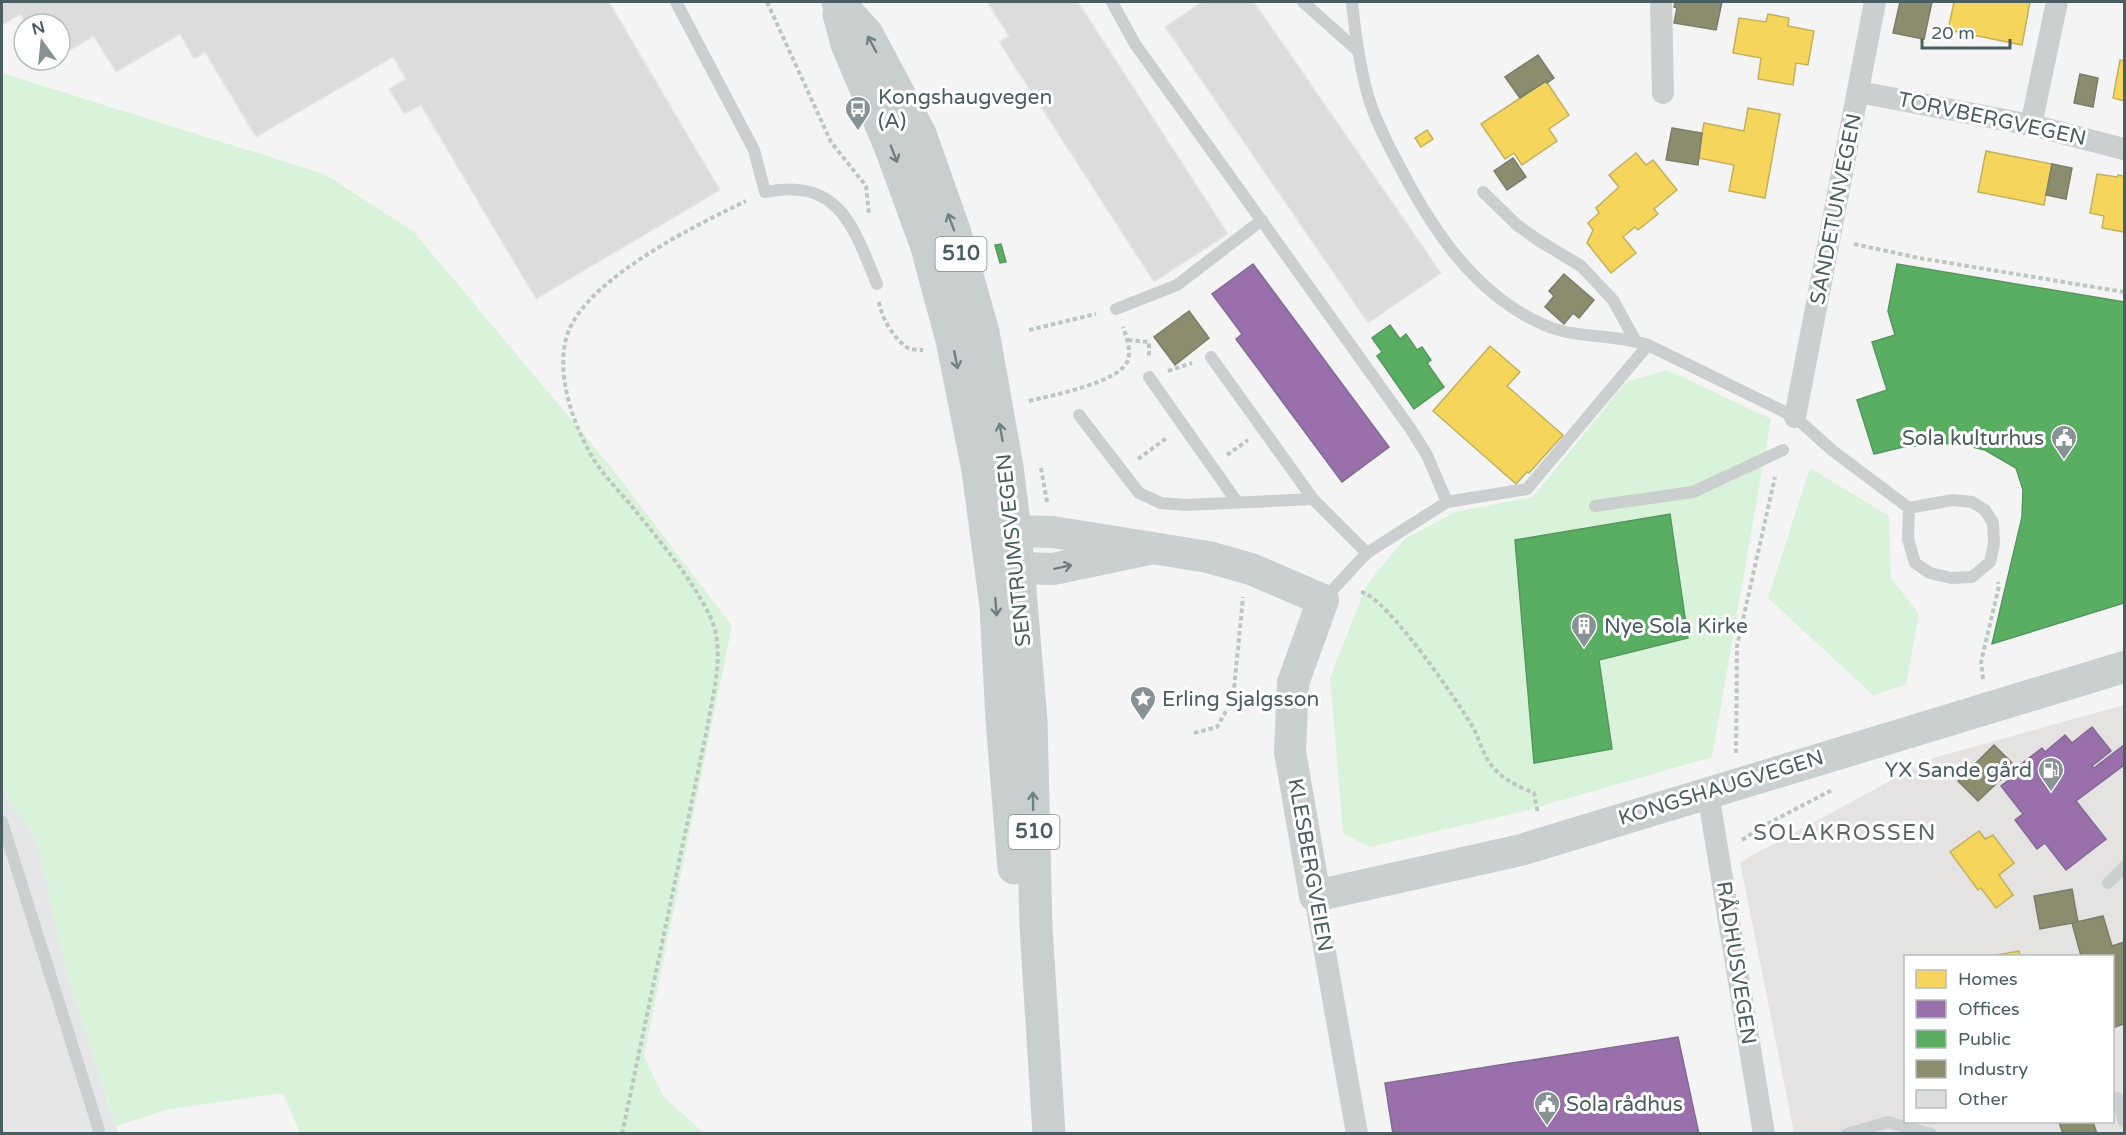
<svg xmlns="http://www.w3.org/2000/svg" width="2126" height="1135" font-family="'Varela Round',sans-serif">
	<rect width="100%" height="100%" fill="#f4f4f4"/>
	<path fill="#e5e3e2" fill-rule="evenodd" d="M2124,705v428h-330l-54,-271 193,-104zM1906,956h206v166h-206z"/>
	<path fill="#e4e6e7" d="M2,780l8,23 26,35 32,139 50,156h-116z"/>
	<path fill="#d9f2da" d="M2,73l322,101 89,57 198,236 121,159 -88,430 20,41 40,36h-404l-17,-40 -114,16 -53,17 -48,-149 -32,-139 -26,-35 -8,-23z
		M1667,370l104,49 -59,338 -191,55 -152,35 -26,-14 -13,-155 37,-94 38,-45 50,-27 78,-15 93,-115z
		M1810,468l79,48 2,62 28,36 -13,70 -33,11 -105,-97z"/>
	<path fill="#f6d55c" stroke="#c2b15e" stroke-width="1.5" d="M1954,2h76l-8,43 -74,-15z
		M1768,14l21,4 -1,8 26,5 -6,34 -12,-2 -3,22 -35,-6 3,-21 -28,-5 6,-35 27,4z
		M2120,60l4,1v40l-11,-3z
		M1546,81l23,34 -20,14 8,12 -35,24 -8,-12 -9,6 -24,-35z
		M1748,108l32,6 -15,84 -36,-7 5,-26 -36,-7 6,-35 40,8z
		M1427,130l6,9 -12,8 -6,-9z
		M1986,151l66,13 -8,41 -66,-13z
		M1636,153l10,12 7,-5 24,30 -23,19 4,5 -20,16 -3,-3 -12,10 13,16 -25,20 -24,-30 6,-13 -5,-7 11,-10 -3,-5 23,-21 -10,-12z
		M2097,174l20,3 1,-2 6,1v56l-22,-4 2,-12 -14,-3z
		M1490,346l30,26 -13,14 56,49 -34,38 -2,-1 -11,12 -83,-73z
		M1979,831l6,8 8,-4 21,28 -15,12 14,20 -17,13 -15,-20 -3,2 -28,-38z
		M2019,951l1,5h-29z"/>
	<path fill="#9970ab" stroke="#816b95" stroke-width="1.5" d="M1253,264l136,183 -47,35 -106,-143 6,-5 -30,-40z
		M2092,727l19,24 -19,15 2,2 30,-23v20l-48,36 30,38 -40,31 -21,-27 -8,6 -22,-29 8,-6 -22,-28 17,-13 -3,-4 27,-21 3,4 20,-17 7,8z
		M1678,1037l21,97h-306l-8,-51z"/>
	<path fill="#5aae61" stroke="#559661" stroke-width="1.5" d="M1001,244l5,18 -6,1 -5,-18z
		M1897,264l227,38v301l-132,41 30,-127 1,-27 -7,-22 -31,-18 -29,-7 -53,4 -29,7 -17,-54 30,-10 -15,-48 23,-7 -7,-24z
		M1390,325l10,14 6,-5 11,16 5,-3 9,13 -4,3 17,24 -30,22 -37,-53 5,-4 -10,-14z
		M1670,514l18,124 -89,22 13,89 -78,14 -19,-223z"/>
	<path fill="#8c8c6e" stroke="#787e6a" stroke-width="1.5" d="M1675,2h47l-6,28 -42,-7 3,-15 -3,-1z
		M1900,2h32l-8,37 -31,-6z
		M1538,55l16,23 -7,5 -1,-2 -26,17 -15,-21z
		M2080,74l18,4 -5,29 -19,-4z
		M1672,128l30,5 -4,32 -32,-5z
		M1513,158l13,19 -19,13 -13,-19z
		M2052,164l20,4 -6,31 -20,-4z
		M1564,274l30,26 -15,18 -6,-5 -9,11 -19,-17 9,-11 -5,-5z
		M1189,311l20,27 -34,27 -21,-28z
		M1994,745l21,21 -37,35 -20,-20z
		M2072,889l6,33 -38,7 -6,-33z
		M2103,916l9,30 12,-4v82l-12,4v-72h-31l-9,-33z
		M2059,1122h34l4,12h-34z"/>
	<path fill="#dcdcdd" stroke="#e5e6e7" stroke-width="1.5" d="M2,2h607l111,188 -184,109 -115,-194 -17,9 -15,-25 17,-10 -13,-22 -137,80 -51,-85 -11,7 -14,-25 -64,38 -22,-36 -34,20v-32h-34l-6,-10 -18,11z
		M987,2h91l150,232 -74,48 -155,-240 10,-6z
		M1202,2h52l187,271 -73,50 -203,-296z"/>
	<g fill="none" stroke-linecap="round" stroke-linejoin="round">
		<path stroke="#bbc8c0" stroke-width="4" stroke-dasharray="4.5 3" stroke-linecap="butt" d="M767,2l64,140 35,44 3,29
			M1854,244l65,14 205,34
			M879,302c2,16 16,38 29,46 4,2 10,2 15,2
			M1029,330l67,-16
			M1128,340l21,2v15
			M1168,371l24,-8
			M1029,401c23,-6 91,-18 99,-41 3,-11 -1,-22 -5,-33
			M1227,455l21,-15
			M1138,459l30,-22
			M1041,468l6,34
			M1361,592c25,4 98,111 113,137 6,12 9,26 18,37 10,13 27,21 42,27l4,21
			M1983,679l-2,-17 18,-76 -1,-4
			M1194,733l23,-6 16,-28 10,-102
			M1736,753l1,-107 38,-169
			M1742,840l23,-15 67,-35
			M622,1134l85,-405c5,-31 16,-68 8,-99 -10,-36 -57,-91 -81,-121 -13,-16 -29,-32 -40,-49 -21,-35 -41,-90 -25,-130 22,-53 127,-105 177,-129"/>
		<path stroke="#cbcfcf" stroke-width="12" d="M676,2l78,148 11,42c74,-15 88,34 112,92
			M1112,2l23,42 275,384 17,27 20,47
			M1303,2l55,49
			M1352,2c3,30 7,60 15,90 7,26 20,51 33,75 34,66 78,131 149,160 32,12 67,7 99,18l147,72 38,34 76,57
			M1483,192l34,33 21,15 43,26 32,34 22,40
			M1116,309l61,-24 85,-65
			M1211,357l102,142 54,54 -44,47
			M1149,377l88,125
			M1079,415l60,78 22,10 25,2 127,-6
			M1953,500l19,2 13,8 8,13 1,21 -4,18 -18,15 -21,1 -21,-5 -15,-10 -7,-24 1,-31z
			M1595,506l98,-14 90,-42
			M1367,553l80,-51 80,-13 121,-144
			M2,822l97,308 -1,4
			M2108,883l16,-16
			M2117,1098l7,24
			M1847,1134l41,-12 43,12"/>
		<path stroke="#cbcfcf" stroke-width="22" d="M1661,2l2,91
			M1859,92l172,33 93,24
			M2031,125l26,-123
			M1795,417l80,-415
			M1708,793l56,341
			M1315,896l42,238"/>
		<path stroke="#cacfd0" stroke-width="32" d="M1149,549l-96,20 -35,-1 -29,-19 26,-18 38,1 155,25 43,12 72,31 -30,83 -3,69 25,144 206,-46 603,-183"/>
		<path stroke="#c9cfcf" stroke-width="33" d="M838,2l29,32 53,100 35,99 28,99 24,135 8,64 16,190 5,206 13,207
			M839,14l8,30 44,104 35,96 26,96 26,130 18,136 6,114 12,148"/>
	</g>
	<defs><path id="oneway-shaft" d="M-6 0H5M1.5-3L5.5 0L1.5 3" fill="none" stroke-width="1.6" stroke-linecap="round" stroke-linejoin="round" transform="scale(1.5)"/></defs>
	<g stroke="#708082">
		<use href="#oneway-shaft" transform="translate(872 44) rotate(-118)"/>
		<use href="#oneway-shaft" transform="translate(894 154) rotate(69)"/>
		<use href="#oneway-shaft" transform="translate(951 222) rotate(-110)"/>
		<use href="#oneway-shaft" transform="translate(956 360) rotate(79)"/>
		<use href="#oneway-shaft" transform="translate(1001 432) rotate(-100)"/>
		<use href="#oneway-shaft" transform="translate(1063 567) rotate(-12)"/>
		<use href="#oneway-shaft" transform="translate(996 607) rotate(85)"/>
		<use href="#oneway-shaft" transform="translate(1033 801) rotate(-91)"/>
	</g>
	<defs>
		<symbol id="bus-pin" viewBox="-11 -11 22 30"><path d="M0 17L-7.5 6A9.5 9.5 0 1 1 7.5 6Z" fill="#869294" stroke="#fff"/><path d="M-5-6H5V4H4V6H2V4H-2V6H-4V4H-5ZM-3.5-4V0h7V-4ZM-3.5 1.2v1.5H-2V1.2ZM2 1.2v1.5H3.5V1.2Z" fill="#fff"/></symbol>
		<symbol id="civic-pin" viewBox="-11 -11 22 30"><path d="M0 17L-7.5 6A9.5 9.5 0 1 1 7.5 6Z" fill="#869294" stroke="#fff"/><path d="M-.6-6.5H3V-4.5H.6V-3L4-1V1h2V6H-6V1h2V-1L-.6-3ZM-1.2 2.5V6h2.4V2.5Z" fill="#fff"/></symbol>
		<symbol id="building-pin" viewBox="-11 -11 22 30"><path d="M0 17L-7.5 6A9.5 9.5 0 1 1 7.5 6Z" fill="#869294" stroke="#fff"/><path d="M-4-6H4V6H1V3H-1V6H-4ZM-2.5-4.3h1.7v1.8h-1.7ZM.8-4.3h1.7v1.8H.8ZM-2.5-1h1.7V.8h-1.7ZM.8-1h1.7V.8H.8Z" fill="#fff"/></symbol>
		<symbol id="sight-pin" viewBox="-11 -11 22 30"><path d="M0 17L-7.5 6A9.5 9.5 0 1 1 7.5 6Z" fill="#869294" stroke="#fff"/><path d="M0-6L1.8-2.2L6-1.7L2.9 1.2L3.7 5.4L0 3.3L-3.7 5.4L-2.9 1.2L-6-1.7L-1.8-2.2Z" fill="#fff"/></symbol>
		<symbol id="fuel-pin" viewBox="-11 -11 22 30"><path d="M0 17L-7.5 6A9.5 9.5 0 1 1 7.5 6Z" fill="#869294" stroke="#fff"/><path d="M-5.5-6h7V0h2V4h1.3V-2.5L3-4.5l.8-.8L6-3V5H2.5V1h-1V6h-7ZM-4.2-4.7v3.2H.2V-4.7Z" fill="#fff"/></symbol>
	</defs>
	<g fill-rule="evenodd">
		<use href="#bus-pin" x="843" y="94" width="30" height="40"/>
		<use href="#civic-pin" x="2049" y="423" width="30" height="40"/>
		<use href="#building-pin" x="1569" y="611" width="30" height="40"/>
		<use href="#sight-pin" x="1128" y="684" width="30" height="40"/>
		<use href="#fuel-pin" x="2036" y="755" width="30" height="40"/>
		<use href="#civic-pin" x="1532" y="1089" width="30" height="40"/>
	</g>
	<g text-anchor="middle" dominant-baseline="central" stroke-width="6" stroke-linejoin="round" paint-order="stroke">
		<g fill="#fff" stroke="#808e90" stroke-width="1.5">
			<rect x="935.5" y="237" width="51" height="34" rx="4.5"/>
			<rect x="1008.5" y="815" width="51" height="34" rx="4.5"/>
		</g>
		<g font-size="20" font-weight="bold" fill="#4a5e61">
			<text x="961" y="254">510</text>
			<text x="1034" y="832">510</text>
		</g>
		<g font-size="21" fill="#4a5e61" stroke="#fff" text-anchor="start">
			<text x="878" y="97">Kongshaugvegen<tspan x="878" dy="24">(A)</tspan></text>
			<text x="2044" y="438" text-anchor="end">Sola kulturhus</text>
			<text x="1604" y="626">Nye Sola Kirke</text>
			<text x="1162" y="699">Erling Sjalgsson</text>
			<text x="2032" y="770" text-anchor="end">YX Sande gård</text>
			<text x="1566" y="1104">Sola rådhus</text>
		</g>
		<g font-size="21" fill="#4a5e61" stroke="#fff">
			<text transform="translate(1992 119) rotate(12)">TORVBERGVEGEN</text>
			<text transform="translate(1836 209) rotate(-79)">SANDETUNVEGEN</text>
			<text transform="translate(1014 550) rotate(-96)">SENTRUMSVEGEN</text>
			<text transform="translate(1721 788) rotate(-17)">KONGSHAUGVEGEN</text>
			<text transform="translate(1310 865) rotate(80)">KLESBERGVEIEN</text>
			<text transform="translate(1736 963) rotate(81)">RÅDHUSVEGEN</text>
		</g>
		<g font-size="22" letter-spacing="1.5" fill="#5f6668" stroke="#fff">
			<text x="1845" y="833">SOLAKROSSEN</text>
		</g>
	</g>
	<rect width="2126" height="1135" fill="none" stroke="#4a5e61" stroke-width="6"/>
	<rect x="1904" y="955" width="210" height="168" fill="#ffffff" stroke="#b7bfc0" stroke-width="1.5"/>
	<rect x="1916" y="970" width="30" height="18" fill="#f6d55c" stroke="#b7bfc0" stroke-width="1.5"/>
	<text x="1958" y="985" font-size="18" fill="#4a5e61">Homes</text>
	<rect x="1916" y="1000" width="30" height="18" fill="#9970ab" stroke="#b7bfc0" stroke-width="1.5"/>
	<text x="1958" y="1015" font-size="18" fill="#4a5e61">Offices</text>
	<rect x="1916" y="1030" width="30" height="18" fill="#5aae61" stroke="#b7bfc0" stroke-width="1.5"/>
	<text x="1958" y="1045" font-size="18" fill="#4a5e61">Public</text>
	<rect x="1916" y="1060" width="30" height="18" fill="#8c8c6e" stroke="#b7bfc0" stroke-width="1.5"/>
	<text x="1958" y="1075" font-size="18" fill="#4a5e61">Industry</text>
	<rect x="1916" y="1090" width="30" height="18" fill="#dcdcdd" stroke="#b7bfc0" stroke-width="1.5"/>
	<text x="1958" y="1105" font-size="18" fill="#4a5e61">Other</text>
	<g transform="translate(42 42) rotate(345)"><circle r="28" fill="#ffffff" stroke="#b7bfc0" stroke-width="1.5"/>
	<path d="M0-4.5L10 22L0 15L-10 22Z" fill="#869294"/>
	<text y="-9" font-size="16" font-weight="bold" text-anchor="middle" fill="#4a5e61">N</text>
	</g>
	<path d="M1922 39v9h88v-9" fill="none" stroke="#4a5e61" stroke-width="3"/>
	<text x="1931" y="39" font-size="18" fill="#4a5e61" stroke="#ffffff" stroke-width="4.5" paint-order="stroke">20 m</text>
</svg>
